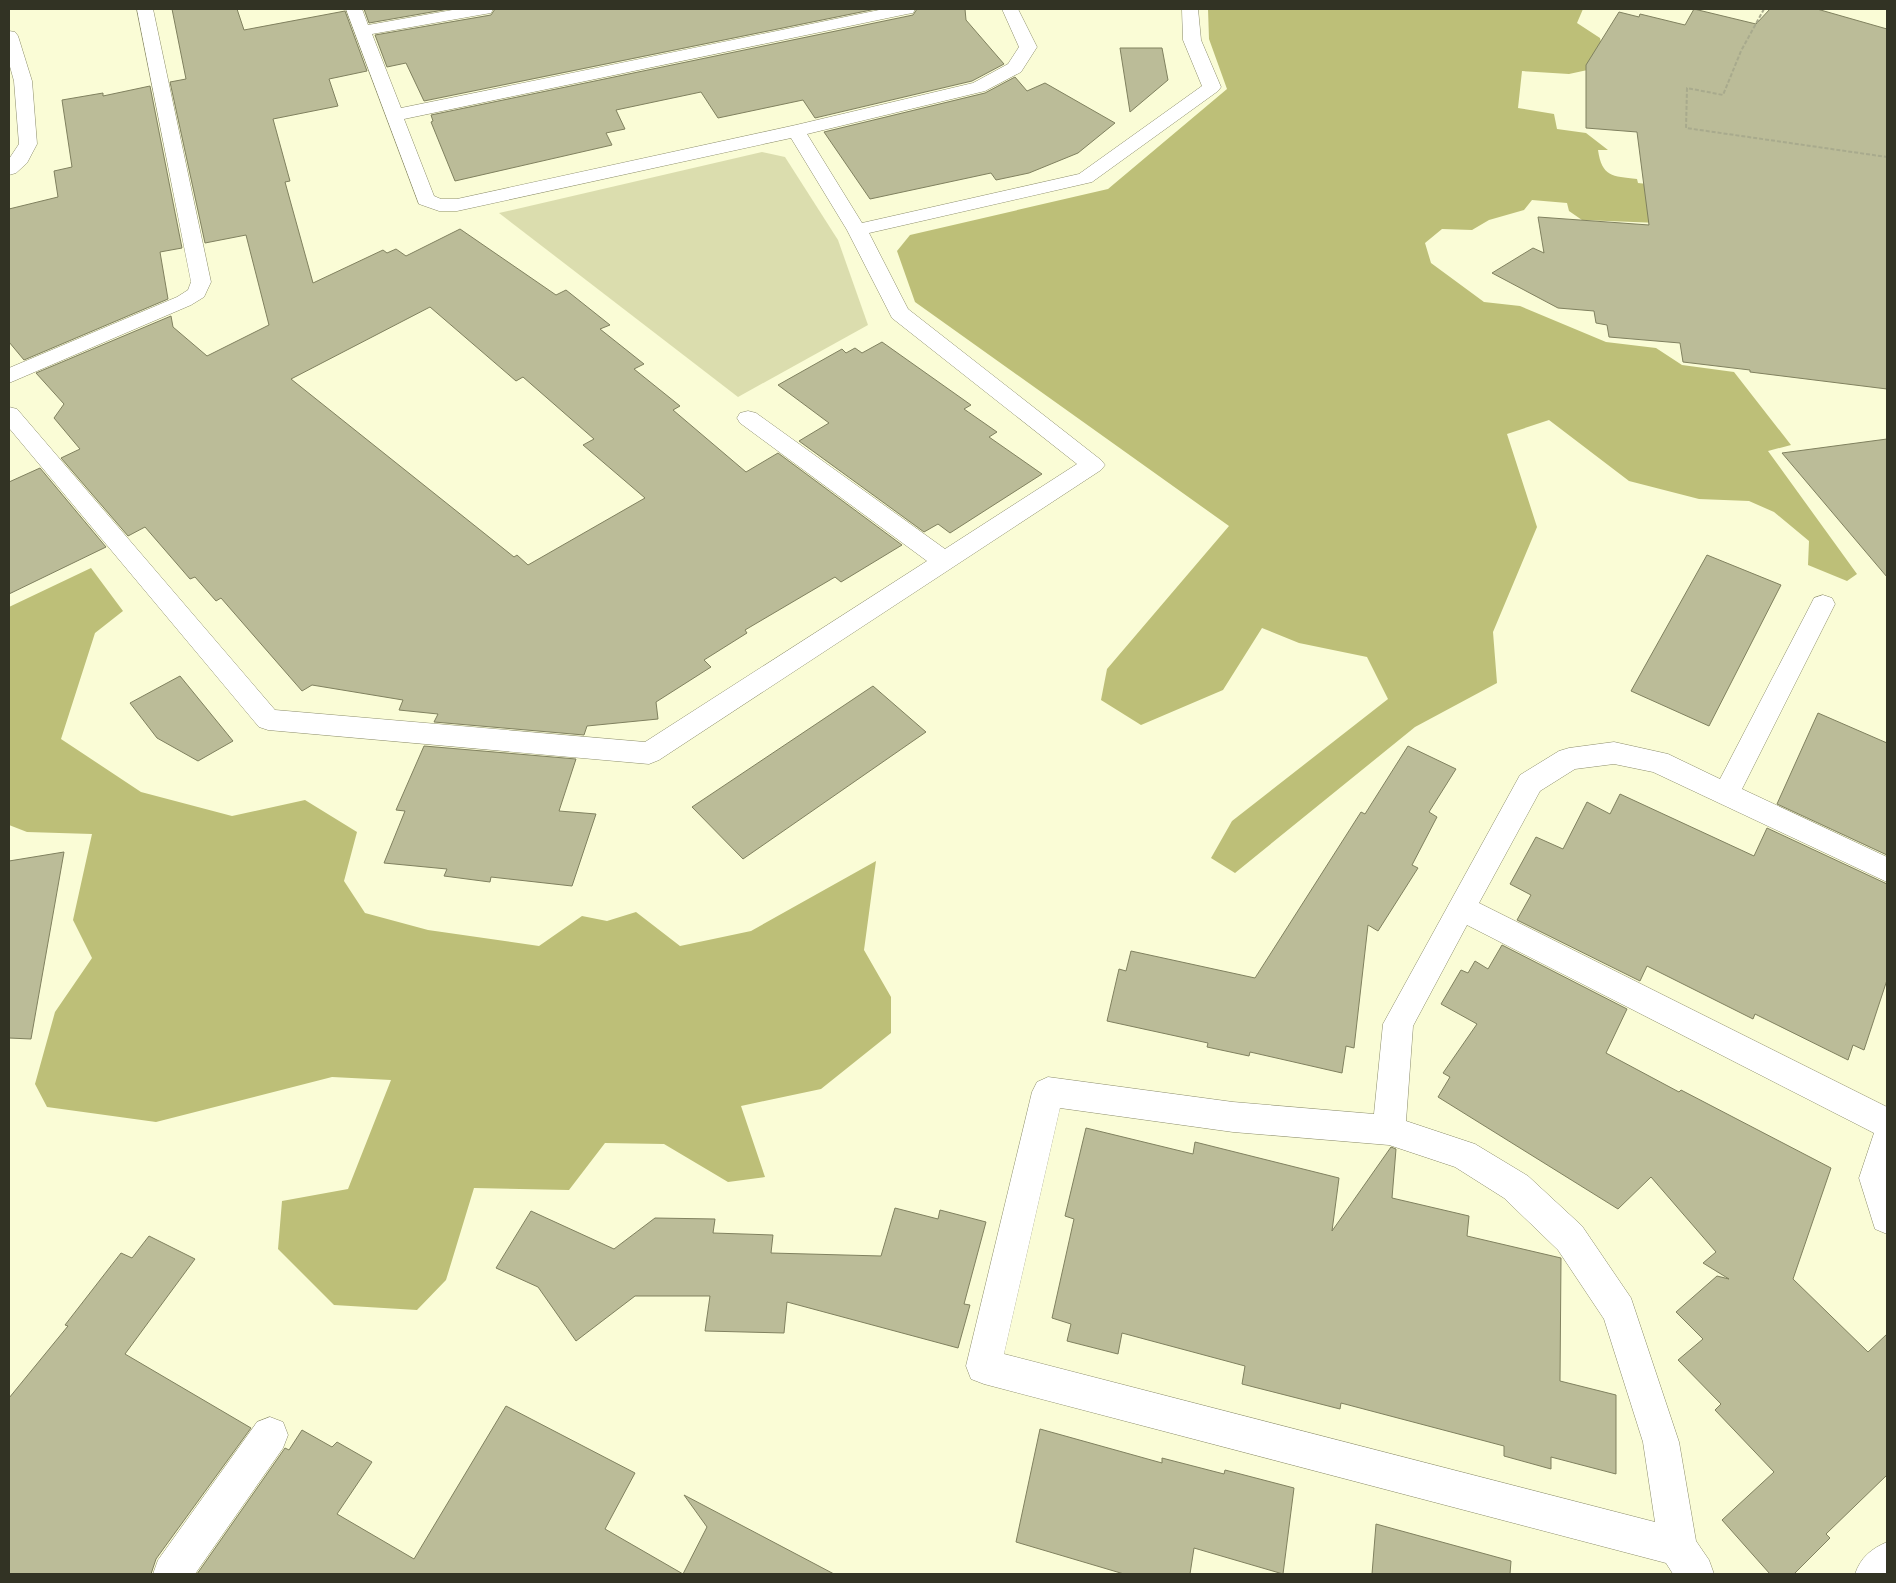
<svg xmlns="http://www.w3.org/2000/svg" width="1896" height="1583" font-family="Lato,sans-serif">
	<rect width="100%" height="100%" fill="#fafcd6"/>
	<path fill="#dbddae" d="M762,152l23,5 53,83 30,85 -130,72 -239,-184z"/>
	<path fill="#bdbf78" d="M1208,9h375l-6,14 23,15 6,28 -37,8 -47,-3 -4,37 36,6 3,15 29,4 22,17h-10c4,27 14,26 39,29l1,4 27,3 -6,37 -77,-3 -13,-9 -2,-8 -35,-3 -8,10 -35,10 -17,10 -30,-1 -17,14 6,20 53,39 36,4 86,36 50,6 26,17 52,7 57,73 -23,6 89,123 -10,7 -39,-16 1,-24 -35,-29 -25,-11 -50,-2 -70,-18 -80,-61 -42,14 30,93 -44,105 4,51 -82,44 -180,146 -24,-15 21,-37 156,-122 -21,-42 -68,-14 -37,-15 -39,62 -82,35 -40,-25 6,-31 122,-143 -314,-224 -18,-51 13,-16 198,-46 119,-100 -18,-50z
		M91,568l32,43 -28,22 -34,106 80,53 91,24 73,-16 52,32 -13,49 21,32 63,17 111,16 43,-30 25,5 29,-9 44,34 71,-15 125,-70 -12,89 27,47v36l-70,56 -80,17 24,71 -37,5 -64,-38 -59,-1 -36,47 -95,-2 -28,92 -29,30 -83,-5 -56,-56 4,-48 66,-12 43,-109 -59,-3 -176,45 -109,-15 -12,-23 20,-72 37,-54 -19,-38 19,-86 -65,-2 -18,-7v-218z"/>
	<path fill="#bbbc98" stroke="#80815f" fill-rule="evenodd" d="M172,9h65l7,21 101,-19 22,60 -38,8 9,27 -65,13 17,62 -5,1 28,101 70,-33 4,3 9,-4 10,7 54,-27 96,66 10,-5 44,35 -10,4 44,35 -10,5 46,37 -7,4 73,62 32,-19 124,92 -61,37 -6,-5 -90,53 2,3 -43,27 7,7 -55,35 2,17 -71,7 -3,9 -150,-13 4,-8 -39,-4 4,-10 -91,-15 -10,6 -81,-93 -5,3 -21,-24 -5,2 -45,-52 -17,9 -67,-78 19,-9 -26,-31 10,-14 -28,-31 135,-57 2,11 34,29 62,-31 -23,-90 -41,8 -35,-161 16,-3zM430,307l86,74 7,-4 71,62 -11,6 62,53 -117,67 -11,-10 -3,2 -223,-178z
		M364,9h85l-80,14z
		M495,9h381l-452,92 -18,-38 -19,4 -12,-32 116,-20z
		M917,9h48l1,11 38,44 -32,17 -157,37 -12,-18 -85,18 -17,-26 -85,18 9,19 -19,4 6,12 -157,36 -24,-59 2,-1 -2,-6 482,-100z
		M1694,9l62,15 14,-15h47l70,20v360l-137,-17v-2l-67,-8 -3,-19 -71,-6 -2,-12 -11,-2 -2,-12 -36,-3 -66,-35 41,-25 11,5 -6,-36 111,8 -12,-93 -51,-4v-63l33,-53 20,5 1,-3 45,11z
		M1120,48h42l6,32 -38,32z
		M1015,77l12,14 18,-8 70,40 -37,30 -49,20 -33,7 -5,-7 -121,26 -46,-67 161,-39z
		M150,86l32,162 -22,4 8,47 -144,61 -15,-18v-133l49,-12 -4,-26 18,-4 -10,-67 41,-7v3z
		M882,342l89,63 -7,4 33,23 -8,5 53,37 -92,59 -12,-9 -14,8 -125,-91 30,-18 -51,-38 64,-36 4,4 9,-5 7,5z
		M1887,439v138l-105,-124z
		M40,468l66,79 -97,47v-112z
		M1707,555l74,30 -72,141 -78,-35z
		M180,676l53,65 -35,20 -41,-23 -27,-35z
		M873,686l53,46 -183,127 -51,-52z
		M1818,713l69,30v112l-110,-51z
		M424,746l152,13 -17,52 37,3 -24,72 -81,-9 -1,5 -46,-6 3,-7 -63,-6 21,-52 -9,-1z
		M1408,746l48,23 -27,43 8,5 -25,48 6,3 -40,63 -10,-6 -14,123 -8,-2 -4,27 -92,-21 -1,4 -42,-9 1,-4 -101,-22 12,-52 7,2 5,-20 124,27 106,-166 4,2z
		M1620,794l134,62 13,-28 120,56v96l-23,70 -11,-5 -5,15 -93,-46 -2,5 -106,-53 -7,15 -123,-61 14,-25 -21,-11 26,-47 27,12 24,-47 23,12z
		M64,852l-33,187 -22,-1v-177z
		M1502,945l125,64 -21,44 73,39 2,-2 150,78 -38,111 75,73 19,-18v141l-61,59 4,4 -36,36h-24l-48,-54 52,-48 -59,-62 6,-6 -43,-44 25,-21 -27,-27 41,-36 12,3 -26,-16 13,-11 -65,-75 -33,32 -180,-112 12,-20 -7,-4 34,-49 -36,-20 20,-34 7,3 7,-12 13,8z
		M1086,1128l107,26 2,-12 144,36 -7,53 59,-84 5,2 -4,49 77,18 -2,20 94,22 -1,123 56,14v79l-65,-17v12l-47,-13v-10l-163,-43 -1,6 -98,-25 3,-18 -123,-33 -4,21 -51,-13 4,-17 -19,-6 22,-99 -9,-3z
		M895,1208l43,11 2,-9 46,12 -22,82 6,1 -12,43 -171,-46 -3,31 -79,-2 5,-35h-75l-59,45 -38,-54 -42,-19 35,-57 83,38 41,-31 60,1 -2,14 60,2 -2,18 110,3z
		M149,1236l46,23 -70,95 126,74 -95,131 -5,15h-142v-176l59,-72 -3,-1 56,-72 11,5z
		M506,1406l129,67 -30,56 78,45 24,-47 -23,-32 150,79h-637l88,-126 4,2 13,-20 30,17 5,-5 35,20 -35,52 77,45z
		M1040,1429l122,34v-5l62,16 1,-4 69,18 -11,86 -89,-26 -4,26h-66l-108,-32z
		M1376,1524l135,37 -1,13h-138z"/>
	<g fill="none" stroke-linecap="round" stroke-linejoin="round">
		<defs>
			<path id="minor" d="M137,9h16l58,273 -7,15 -13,8 -182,78v-15l168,-71 11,-7 3,-8z
				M346,9h16l6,16 90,-16h35l-2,4 -6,1 -113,20 29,74 483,-99h31l-2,4 -6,1 -503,105 30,77 7,3h16l339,-74 177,-42 35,-19 11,-17 -17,-38h16l19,38 -16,25 -36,19 -178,43 55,89 217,-49 123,-88 -19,-46 -1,-31h16l3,31 20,47 -3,4 -126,91 -223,51 39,76 193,151 4,5 -4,5 -442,290 -10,4 -381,-34 -9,-3 -250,-299v-21l8,2 258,301 370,32 282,-181 -187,-138 -3,-5 3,-5 8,-2 8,2 189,136 132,-85 -185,-146 -45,-88 -56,-92 -334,73h-18l-20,-7z
				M9,31l6,1 3,4 14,45 5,63 -10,19 -11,10 -7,2v-16l10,-15 -5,-63 -5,-18z
				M1823,595l9,3 3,6 -93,185 145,68v25l-234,-110 -39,-8 -39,5 -35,22 -61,112 408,204v127l-12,-5 -16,-51 15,-45 -407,-208 -54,101 -7,95 69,23 53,32 54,50 49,72 48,144 17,99 13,19 5,14h-41l-7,-11 -682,-179 -13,-5 -5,-13 66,-274 5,-10 11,-5 185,25 141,12 9,-90 137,-249 39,-24 10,-3 45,-6 54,12 52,25 91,-175 3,-6zM1060,1108l173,24 156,13 66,22 49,31 54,52 46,69 39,123 12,80 -651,-168z
				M270,1417l13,5 5,13 -5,13 -88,126h-42l5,-14 99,-138z
				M1887,1542v32h-32c6,-17 16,-25 32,-32z"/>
		</defs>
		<use href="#minor" stroke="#8c8d6b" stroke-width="1"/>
		<path stroke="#a8aa8d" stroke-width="2" stroke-dasharray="4 2" stroke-linecap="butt" d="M1764,9l-23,42 -18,44 -36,-7 -1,40 201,29"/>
		<use href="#minor" fill="#fff" fill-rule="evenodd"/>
	</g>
	<rect width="1896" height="1583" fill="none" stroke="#323324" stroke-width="20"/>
</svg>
